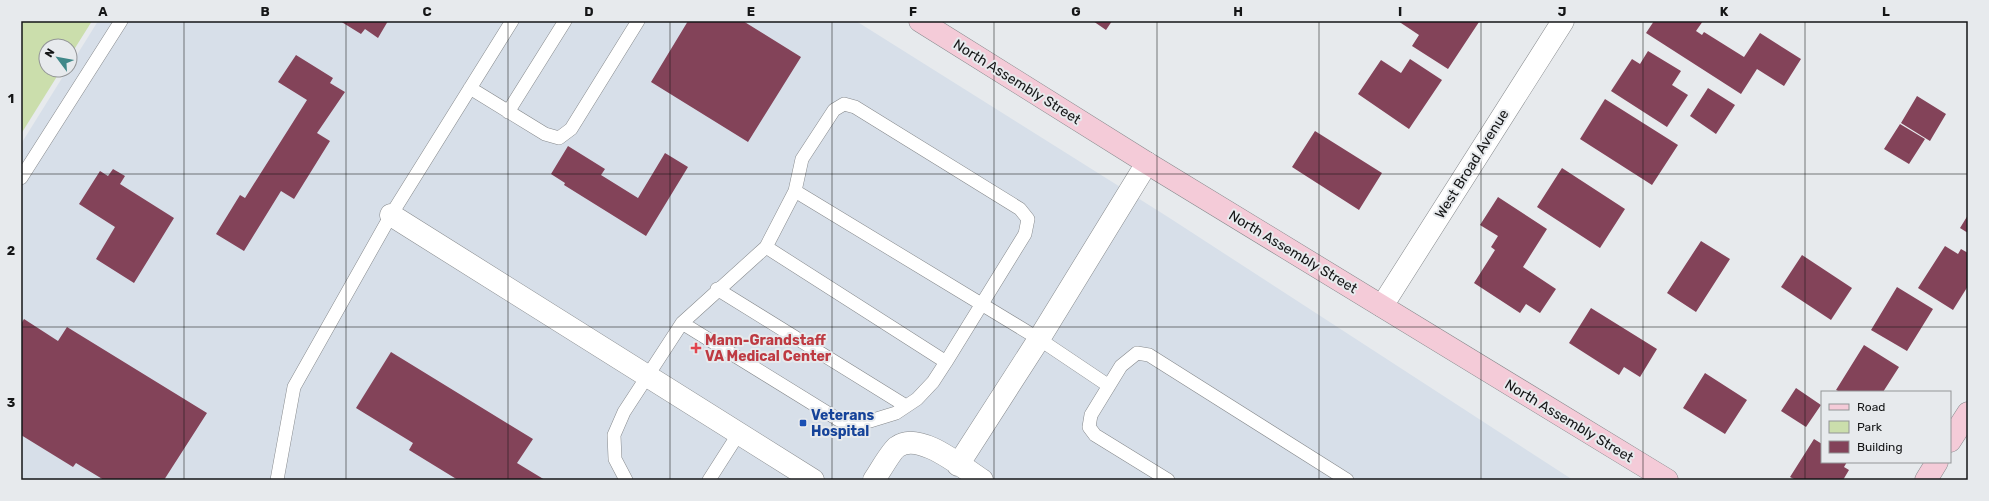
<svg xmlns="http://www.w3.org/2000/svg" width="1989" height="501" font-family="Rubik,sans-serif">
	<rect width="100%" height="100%" fill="#e7eaed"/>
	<path fill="#d7dfe9" d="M98,21h758l312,196 405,263h-1552v-336l46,-74h3v-4z"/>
	<path fill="#cbdeac" d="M21,21h71l-22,35v-10h-24v24h15l-40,64z"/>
	<path fill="#834359" d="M340,21h48l-10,17 -13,-9 -4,5z
		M688,21h55l58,36 -53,85 -97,-60z
		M1093,21h19l-6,9z
		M1398,21h78l3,1 -31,47 -36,-23 7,-11z
		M1654,21h49l-7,10 6,4 2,-3 40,25 16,-24 41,26 -17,27 -27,-17 -16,25 -95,-61z
		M1648,51l33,20 -9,14 16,10 -21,32 -56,-36 21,-32 8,5z
		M296,55l37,23 -3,5 15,9 -28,41 13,8 -36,58 -13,-8 -37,60 -28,-17 24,-39 5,3 62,-98 -29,-18z
		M1410,59l32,21 -33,49 -51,-35 23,-34 20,13z
		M1708,88l27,17 -19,29 -26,-18z
		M1917,96l29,18 -16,27 -29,-18z
		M1605,99l73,46 -26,40 -72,-46z
		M1900,124l25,15 -16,25 -25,-15z
		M1315,131l67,42 -23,37 -67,-43z
		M568,146l37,23 -4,6 37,23 27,-45 23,14 -42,69 -82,-51 1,-2 -14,-9z
		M1562,168l63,41 -25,39 -63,-41z
		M113,169l12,7 -5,8 54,34 -40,65 -38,-24 19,-32 -36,-23 21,-33 8,5z
		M1498,197l49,32 -24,38 33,22 -16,24 -14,-9 -6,9 -46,-30 21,-33 -4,-3 7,-11 -18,-11z
		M1968,215v18l-8,-5z
		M1701,241l29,18 -34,53 -29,-19z
		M1945,246l13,8 3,-5 7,4v33l-15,24 -35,-22z
		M1802,255l50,33 -21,32 -50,-33z
		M1897,287l36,22 -26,42 -36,-21z
		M1591,308l66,41 -17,28 -16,-10 -5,8 -50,-32z
		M24,319l34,22 9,-14 140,86 -43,67h-60l-28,-17 -3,4 -52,-32v-111z
		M1864,345l35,22 -16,25h-43l-4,-2z
		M391,352l142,87 -16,24 28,17h-87l-49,-30 4,-7 -57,-35z
		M1705,373l42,27 -22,34 -42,-26z
		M1796,388l25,17 -15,22 -25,-16z
		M1814,439l8,5v18h25l-3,5 5,3 -6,10h-47l-6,-3z"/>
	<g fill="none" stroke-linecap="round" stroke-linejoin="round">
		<defs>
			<path id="lane" d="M470,88l75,46 14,4 12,-9 67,-108
				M844,104l11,3 165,102 8,10 -3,15 -79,128 -180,-115 29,-56 7,-32 32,-49z
				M508,112l57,-91
				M21,178l100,-157
				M795,191l244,148 70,47
				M717,289l189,117
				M682,323l157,97 31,1 26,-8 21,-14 16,-17 13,-20
				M277,480l17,-93 97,-172 121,-194
				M626,480l-11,-21 -1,-24 10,-23 58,-89 84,-76
				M709,480l30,-47
				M1168,480l-73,-45 -6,-8 2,-12 30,-49 16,-13 12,2 198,125"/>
			<path id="street" d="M391,215l422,265
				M1382,306l181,-285
				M958,465l81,-126 108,-176
				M874,480c5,-7 17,-29 23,-33 22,-17 66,21 85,33"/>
			<path id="secondary" d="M920,21l227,142 520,317
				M1950,441l18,-28
				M1926,480l11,-18"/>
		</defs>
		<use href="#lane" stroke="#86898c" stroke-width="14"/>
		<use href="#street" stroke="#86898c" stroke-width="23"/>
		<use href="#secondary" stroke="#86898c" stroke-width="23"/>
		<use href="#lane" stroke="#fff" stroke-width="13"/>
		<use href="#street" stroke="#fff" stroke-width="22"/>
		<use href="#secondary" stroke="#f4cbd8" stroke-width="22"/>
	</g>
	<path fill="none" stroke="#151617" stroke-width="1" stroke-opacity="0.55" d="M184,21v459M346,21v459M508,21v459M670,21v459M832,21v459M994,21v459M1157,21v459M1319,21v459M1481,21v459M1643,21v459M1805,21v459M21,174h1947M21,327h1947"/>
	<path fill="#e0444e" stroke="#e7eaed" stroke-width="1.5" d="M694 342h4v4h4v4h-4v4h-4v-4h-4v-4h4z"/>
	<rect fill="#1a4fb4" stroke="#e7eaed" stroke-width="1.5" x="799" y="419" width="8" height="8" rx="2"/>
	<g text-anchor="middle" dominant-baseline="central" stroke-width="4" stroke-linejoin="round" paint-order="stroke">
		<g font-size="14" fill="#151617" stroke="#e7eaed">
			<text transform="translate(1017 82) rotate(32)">North Assembly Street</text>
			<text transform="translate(1472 164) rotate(-58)">West Broad Avenue</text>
			<text transform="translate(1293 252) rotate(31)">North Assembly Street</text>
			<text transform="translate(1569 421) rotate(31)">North Assembly Street</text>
		</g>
		<g font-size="14" font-weight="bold" fill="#be3a42" stroke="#e7eaed" text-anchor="start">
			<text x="705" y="340">Mann-Grandstaff<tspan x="705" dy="16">VA Medical Center</tspan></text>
		</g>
		<g font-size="14" font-weight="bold" fill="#164399" stroke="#e7eaed" text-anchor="start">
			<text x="811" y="415">Veterans<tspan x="811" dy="16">Hospital</tspan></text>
		</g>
	</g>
	<rect width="1989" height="501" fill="none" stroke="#e7eaed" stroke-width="44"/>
	<rect x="1821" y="391" width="130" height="72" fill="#e7eaed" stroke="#939597"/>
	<rect x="1829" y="404" width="20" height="6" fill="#f4cbd8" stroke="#939597"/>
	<text x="1857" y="411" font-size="12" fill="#151617">Road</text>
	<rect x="1829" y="421" width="20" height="12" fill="#cbdeac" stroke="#939597"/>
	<text x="1857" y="431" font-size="12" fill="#151617">Park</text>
	<rect x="1829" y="441" width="20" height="12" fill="#834359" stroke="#939597"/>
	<text x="1857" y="451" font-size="12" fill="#151617">Building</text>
	<g transform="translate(58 58) rotate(302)"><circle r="19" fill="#e7eaed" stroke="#939597"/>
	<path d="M0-3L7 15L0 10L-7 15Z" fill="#408889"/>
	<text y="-6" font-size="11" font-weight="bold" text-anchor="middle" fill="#151617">N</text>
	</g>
	<rect x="22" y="22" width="1945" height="457" fill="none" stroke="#151617" stroke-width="1.5"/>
	<g font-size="13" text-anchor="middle" font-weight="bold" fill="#151617">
		<text x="103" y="16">A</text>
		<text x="265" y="16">B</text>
		<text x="427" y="16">C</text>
		<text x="589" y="16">D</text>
		<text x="751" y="16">E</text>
		<text x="913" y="16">F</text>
		<text x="1076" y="16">G</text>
		<text x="1238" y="16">H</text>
		<text x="1400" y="16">I</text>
		<text x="1562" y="16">J</text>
		<text x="1724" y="16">K</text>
		<text x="1886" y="16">L</text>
		<text x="11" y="103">1</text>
		<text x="11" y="255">2</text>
		<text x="11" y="407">3</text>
	</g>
</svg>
